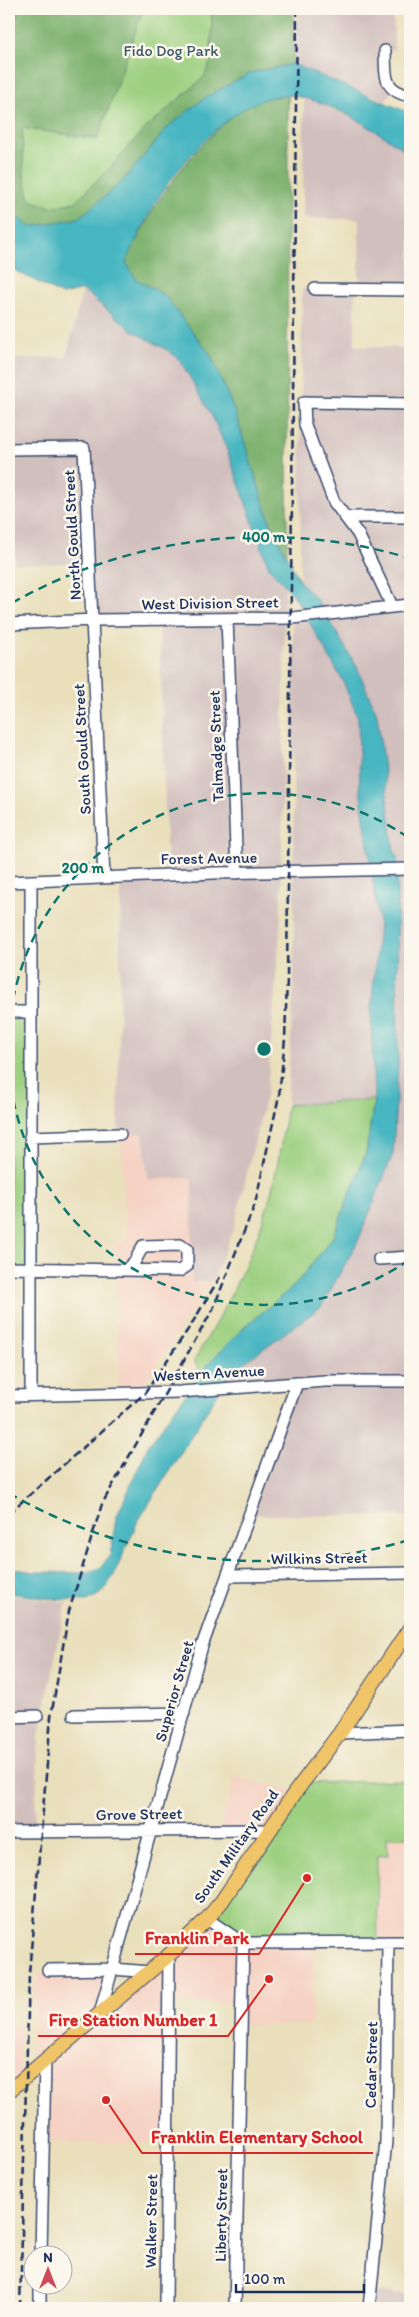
<svg xmlns="http://www.w3.org/2000/svg" width="419" height="2317" font-family="Itim,sans-serif">
	<rect width="100%" height="100%" fill="#fbf7ec"/>
	<filter id="ink" filterUnits="userSpaceOnUse"><feTurbulence type="fractalNoise" baseFrequency=".02" numOctaves="2"/><feDisplacementMap in="SourceGraphic" scale="10" xChannelSelector="R" yChannelSelector="G"/><feConvolveMatrix kernelMatrix="1 2 1 2 8 2 1 2 1" color-interpolation-filters="sRGB"/></filter>
	<filter id="wash" filterUnits="userSpaceOnUse"><feTurbulence type="fractalNoise" baseFrequency=".0096" numOctaves="4" result="noise"/><feDisplacementMap in="SourceGraphic" scale="20" xChannelSelector="R" yChannelSelector="G"/><feGaussianBlur stdDeviation="1.12" result="paint"/><feColorMatrix in="noise" values="0 0 0 0 0 0 0 0 0 0 0 0 0 0 0 0 0 1.4 0 .05"/><feComposite in="paint" operator="in"/></filter>
	<g filter="url(#wash)">
		<rect width="100%" height="100%" fill="#e9dfbb"/>
		<path fill="#f5d2c3" d="M120,1134h23l49,44v104l21,-1 -11,14 -63,97 -20,1 -5,-149 13,-1z
			M234,1777l62,14 -26,39h-51z
			M387,1837h23v105h-32l-1,-87h10z
			M207,1919l107,24 -2,82h-71v-22h-72l-1,140 -125,-1 2,-81 -16,13 7,-101 76,-1 -11,40z
			M20,2023v58l-11,10v-63z"/>
		<path fill="#d1bfbd" d="M299,9h95v41l-9,1 8,39 -7,11 -93,-37z
			M304,98l25,8 46,23 35,25v136l-51,-1v-70h-56z
			M302,289h53v57l55,2v1168l-159,-1 46,-132 -77,7 11,-18 22,-15 140,-203 5,-89 -1,-209 -3,-4 -17,-138 -20,-47 -40,-67 -17,-18z
			M83,290l50,41 36,20 11,9 33,58 14,32 42,118 16,18 -4,330 -14,175 -33,136 -21,54 -21,1v-104l-44,1 -5,-45h-23l-2,-7 3,-251 46,-1 -8,-255h-66l-3,-57 -75,1 -6,-205 57,-2z
			M305,616l38,65 15,37 2,71 19,135 -8,86 3,90 -87,5 7,-124 -1,-364z
			M9,1595l57,8 -27,133 -5,96h-25z
			M371,2292l39,2v14h-41z"/>
		<path fill="#9dd081" stroke="#5c8070" d="M143,9h69l-1,52 -7,16 -61,54 -34,38 -34,33 -24,5 -21,-6 -6,-25 -2,-48 76,11z
			M9,1012h22l-1,255 -21,1z
			M374,1100l-8,53 -33,84 -38,48 -53,44 -41,44 -7,-13c28,-46 53,-92 70,-143 12,-36 17,-74 23,-112z
			M410,1780v57h-23l1,18 -11,1 1,86 -135,1 -36,-24 95,-136z"/>
		<path fill="#7eb26f" stroke="#4c7066" d="M19,9h124l-45,130 -76,-11 2,48 6,24 21,7 24,-5 34,-33 34,-38 61,-54 7,-16 1,-52h81v55l-43,9 -80,52 -48,57 -43,37 -51,8 -19,-19v-166z
			M288,96l-1,461 -16,-32 -37,-115 -24,-56 -46,-59 -28,-16 -10,-16c22,-49 46,-88 84,-126 16,-16 31,-30 52,-38 8,-3 18,-2 26,-3z"/>
		<path fill="#47b6c1" stroke="#317290" d="M9,9h10l-10,33z
			M293,64l117,49v41c-35,-24 -72,-50 -115,-58 -47,-9 -103,54 -128,89 -17,24 -29,51 -41,78l10,16 28,16 46,59 24,56 37,115 29,57 17,18 40,67 20,47 17,137 3,5 1,209 -5,89 -35,87 -37,66 -90,65 -94,151 -23,52 -12,18 -15,8 -35,-2 -43,-6v-25l26,4 53,1 13,-6 9,-11 6,-38 33,-74 61,-82 32,-33 53,-44 38,-48 33,-84 8,-53 -3,-90 8,-86 -19,-135 -2,-71 -15,-37 -50,-87 -24,-26 -42,-118 -14,-32 -33,-58 -11,-9 -36,-20 -50,-41 -21,5 -53,-28v-59l20,19 50,-9 43,-36 48,-57 36,-28 44,-24z"/>
	</g>
	<g filter="url(#ink)">
		<g fill="none" stroke-linecap="round" stroke-linejoin="round">
			<defs>
				<path id="minor" d="M385,51c1,24 -3,39 25,45
					M315,289l95,1
					M9,449l75,-1 20,429
					M347,517h63
					M392,606l-34,-72 -24,-32 -29,-77 -1,-23 106,2
					M227,619l10,254
					M9,624l84,-4 199,-2 118,-13
					M31,881v514
					M9,882l205,-9 196,-4
					M9,1012h22
					M30,1137l90,-3
					M379,1259l31,-2
					M9,1268l170,3 8,-5v-17l-7,-4 -37,1 -8,15 -9,9
					M9,1396l171,-4 145,-11h85
					M229,1576l181,-3
					M74,1715l110,-2
					M9,1717l28,-1
					M340,1733l70,-3
					M9,1832l261,-2
					M207,1919l36,24 167,-1
					M48,1970l65,-1 37,3
					M100,2013l102,-367 95,-263
					M41,2254l4,-194
					M40,2308v-24
					M166,2308l3,-353
					M235,2308l8,-365
					M369,2308l17,-167 2,-199"/>
				<path id="major" d="M9,2091l160,-136 38,-36 15,-18 74,-110 44,-58 70,-105"/>
			</defs>
			<use href="#minor" stroke="#3a496c" stroke-width="14"/>
			<use href="#major" stroke="#3a496c" stroke-width="16"/>
			<use href="#minor" stroke="#fff" stroke-width="11"/>
			<use href="#major" stroke="#f0c469" stroke-width="14"/>
			<path stroke="#1b2f5e" stroke-width="2.5" stroke-dasharray="8 4" stroke-linecap="butt" d="M9,1513l136,-120 46,-68 29,-48
				M20,2308l9,-335 22,-256 18,-106 33,-107 111,-195 42,-105 24,-108 6,-57 2,-61 10,-969"/>
		</g>
	</g>
	<g fill="none" stroke="#0f766e" stroke-width="2.5" stroke-dasharray="9 6">
		<path d="M409 1260A256 256 0 0 1 9 1069M9 1029A256 256 0 0 1 409 838"/>
		<path d="M409 1540A512 512 0 0 1 12 1495M12 603A512 512 0 0 1 409 558"/>
	</g>
	<g text-anchor="middle" dominant-baseline="central" stroke-width="5" stroke-linejoin="round" paint-order="stroke">
		<g font-size="16" fill="#3c5767" stroke="#fbf7ec">
			<text x="171" y="50">Fido Dog Park</text>
		</g>
		<g font-size="16" fill="#1b2f5e" stroke="#fbf7ec">
			<text transform="translate(72 535) rotate(-93)">North Gould Street</text>
			<text transform="translate(210 603) rotate(-1)">West Division Street</text>
			<text transform="translate(216 746) rotate(-92)">Talmadge Street</text>
			<text transform="translate(82 749) rotate(-93)">South Gould Street</text>
			<text transform="translate(209 858) rotate(-1)">Forest Avenue</text>
			<text transform="translate(209 1373) rotate(-3)">Western Avenue</text>
			<text transform="translate(319 1558) rotate(-1)">Wilkins Street</text>
			<text transform="translate(174 1691) rotate(-74)">Superior Street</text>
			<text transform="translate(139 1814) rotate(-1)">Grove Street</text>
			<text transform="translate(236 1846) rotate(-55)">South Military Road</text>
			<text transform="translate(371 2065) rotate(-89)">Cedar Street</text>
			<text transform="translate(221 2215) rotate(-89)">Liberty Street</text>
			<text transform="translate(151 2221) rotate(-89)">Walker Street</text>
		</g>
	</g>
	<circle cx="264" cy="1049" r="8" fill="#0f766e" stroke="#fbf7ec" stroke-width="2.5"/>
	<g font-size="15" text-anchor="middle" font-weight="bold" fill="#0f766e" stroke="#fbf7ec" stroke-width="5" stroke-linejoin="round" paint-order="stroke">
		<text x="264" y="542">400 m</text>
		<text x="83" y="873">200 m</text>
	</g>
	<path fill="none" stroke="#d62828" stroke-width="2" d="M307 1878L259 1954H135M269 1979L228 2036H38M106 2100L142 2153H373"/>
	<g fill="#d62828" stroke="#fbf7ec" stroke-width="2">
		<circle cx="307" cy="1878" r="5"/>
		<circle cx="269" cy="1979" r="5"/>
		<circle cx="106" cy="2100" r="5"/>
	</g>
	<g font-size="18" text-anchor="middle" font-weight="bold" fill="#d62828" stroke="#fbf7ec" stroke-width="5" stroke-linejoin="round" paint-order="stroke">
		<text x="197" y="1944">Franklin Park</text>
		<text x="133" y="2026">Fire Station Number 1</text>
		<text x="257" y="2143">Franklin Elementary School</text>
	</g>
	<rect width="419" height="2317" fill="none" stroke="#fbf7ec" stroke-width="30"/>
	<g transform="translate(48 2270)"><circle r="24" fill="#fbf7ec" stroke="#a1a7b3"/>
	<path d="M0-4L9 19L0 12L-9 19Z" fill="#d1495b"/>
	<text y="-8" font-size="14" font-weight="bold" text-anchor="middle" fill="#1b2f5e">N</text>
	</g>
	<path d="M236 2284v8h128v-8" fill="none" stroke="#1b2f5e" stroke-width="2.5"/>
	<text x="244" y="2284" font-size="15" fill="#1b2f5e" stroke="#fbf7ec" stroke-width="4" paint-order="stroke">100 m</text>
</svg>
